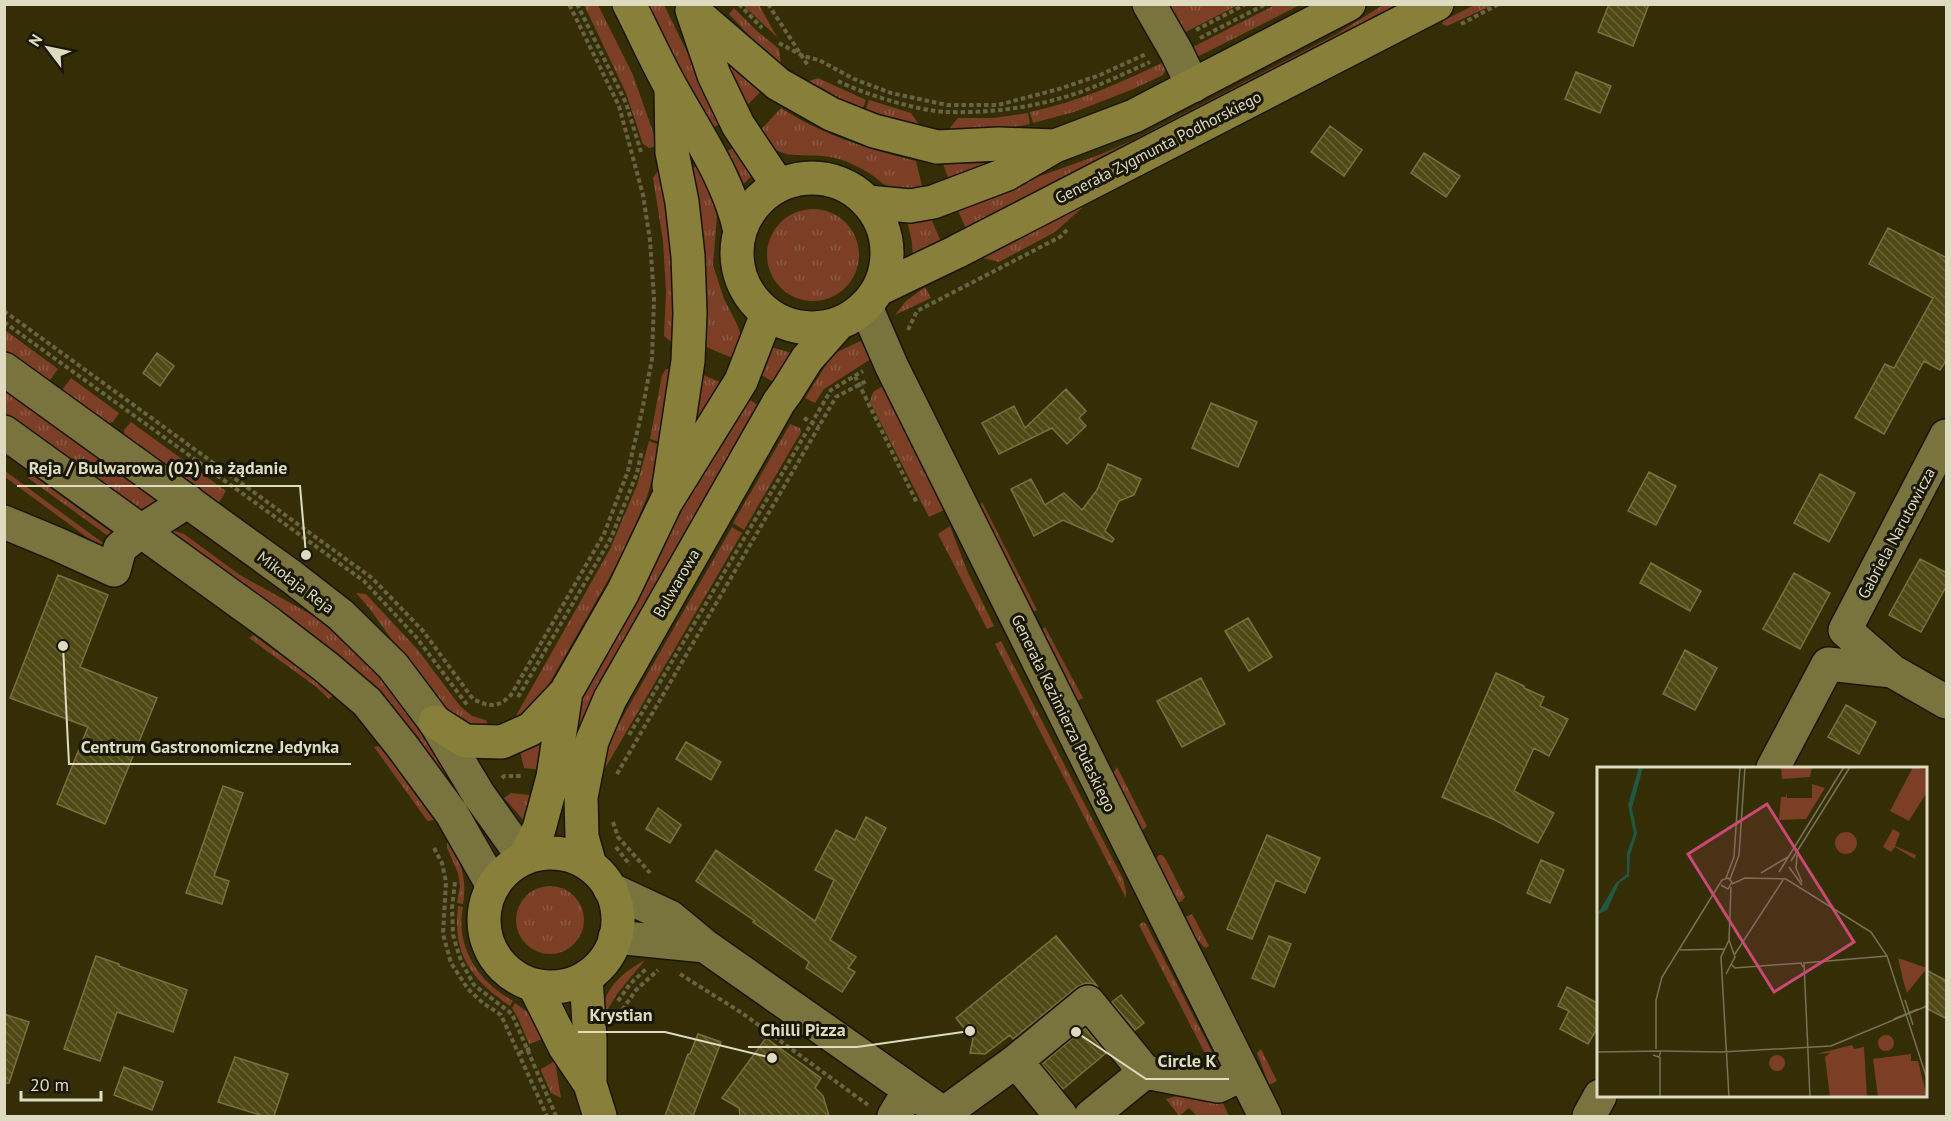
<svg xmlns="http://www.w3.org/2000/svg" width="1951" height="1121" font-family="'PT Sans',sans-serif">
	<defs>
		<pattern id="grass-tufts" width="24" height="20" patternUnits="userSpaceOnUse" patternTransform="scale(1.5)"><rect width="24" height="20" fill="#7b3e26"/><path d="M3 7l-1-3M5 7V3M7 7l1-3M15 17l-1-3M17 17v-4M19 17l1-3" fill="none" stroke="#8d5944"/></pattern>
		<pattern id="building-back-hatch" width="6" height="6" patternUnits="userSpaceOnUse" patternTransform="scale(1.5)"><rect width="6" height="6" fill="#4f4915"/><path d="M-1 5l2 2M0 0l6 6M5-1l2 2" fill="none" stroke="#686335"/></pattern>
	</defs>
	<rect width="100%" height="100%" fill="#332e05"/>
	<path fill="url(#grass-tufts)" d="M584,5h14l35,70 25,71 -9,2 -6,-4 -17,-51z
		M647,5h17l58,118 -12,6z
		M743,5h16l18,32z
		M1171,5h67l-60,31 -9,-26z
		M1275,5h25l-101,51 -12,-6z
		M1383,5h26l-442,226 -11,-25 143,-51 32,-14 204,-106z
		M1474,5h19l-46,21 -5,-2 1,-3z
		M734,8l23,23 22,18 2,15 -22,-18 -30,-32z
		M1166,61l1,6 -4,8 -32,15 -57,22 -41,11 -3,-11c48,-10 92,-30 136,-51z
		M726,62l34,30 -18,19z
		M818,78l48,22 -4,10 -31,-13 -25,-15z
		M869,100l42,13 10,14 -56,-16z
		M781,108c42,27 87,41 135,53l8,33c-10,-1 -23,-1 -32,-5 -9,-4 -15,-11 -23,-16 -10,-6 -20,-11 -30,-14 -35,-10 -51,8 -83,-24z
		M1028,113l2,11c-27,6 -54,5 -81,5l9,-11h36z
		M736,146l16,30 -11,10 -18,-32z
		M993,163l-42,22 -8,-21z
		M696,167l10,15 11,34 -4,49 11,34 12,23 5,13 -4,25 -38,-16 -14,-176z
		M665,170l4,21 9,151 -8,-1 -6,-5 2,-44 -3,-51 -10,-63 4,-6z
		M1081,207l1,1 -27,24 -56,30 -16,-4z
		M767 255a46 46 0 1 1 92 0a46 46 0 1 1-92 0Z
		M930,216l12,28 -29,13 -1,-15 -4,-18z
		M925,287l6,11 -36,17 11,-14z
		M5,330l53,39 -8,11 -4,2 -41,-31z
		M865,339l9,18 -50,32 -9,14 -10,-5 24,-38 10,-9z
		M771,347l24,7 -16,31 -23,-13z
		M666,369h10l-14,74 -12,-4 12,-64z
		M696,372l29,12 -32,55z
		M71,378l48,35 -6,9 -8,2 -42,-31 -1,-3z
		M886,384l36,73 22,53 -15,7 -59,-115 3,-10z
		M5,389l153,112 -20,12 -133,-96z
		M743,396l22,13 -188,346 -10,-11 12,-42 86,-167z
		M131,422l95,69 -8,13 -93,-65 -1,-9z
		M790,424l10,4 1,4 -57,98 -11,-7z
		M649,441l13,5 -15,51 -23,55 -87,153 -10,14 -14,2 97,-172 27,-64z
		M5,471l105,77 -3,4 -102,-75z
		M31,474l84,61v6l-87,-63z
		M982,502l55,108 -9,5 -49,-108z
		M950,526l18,47 26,53 -7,3 -49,-95z
		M732,527l10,6 -142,244 7,-31 7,-14z
		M172,530l12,4 56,41 81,45 27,21 39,45 79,109 -9,6 -289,-269z
		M356,593l10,1 52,56 42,56 12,10 14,4 3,13 -31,-9 -42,-50 -46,-65z
		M1045,627l38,71 -11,6 -34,-71z
		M253,635l61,44 19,16 -4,4 -14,-13 -66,-48z
		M1001,641l122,238 3,12v7l-131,-254z
		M543,739l-3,31 -16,-2 -4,-17z
		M380,746l54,74 -6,1 -2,-2 -52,-72z
		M1117,767l30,59 -6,6 -30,-55z
		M511,793l27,3 -13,26 -21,-24z
		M449,842c13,18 18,40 14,62l-6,-1 3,-17 -2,-13 -11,-25v-5z
		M1159,855h3l3,3 20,39 -4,5h-6l-21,-41z
		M516 920a34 34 0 1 1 68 0a34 34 0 1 1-68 0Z
		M458,906l5,1c-8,41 16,75 50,94l-3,5c-38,-26 -58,-51 -52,-100z
		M1192,914l17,32 -4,2 -15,-16 -7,-14z
		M1143,922l3,2 76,147 -7,2 -76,-148z
		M645,960l-28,34 -17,28c2,-31 19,-48 45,-62z
		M515,1003l18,13 15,21 -19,7 -11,-26 -6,-10z
		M1261,1049l16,32 -8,4 -12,-32z
		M555,1061l6,37 -10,-5 -10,-22v-2z
		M1184,1094l38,7 7,15h-32l-8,-8 -10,8 -13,-17z"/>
	<path fill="url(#building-back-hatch)" stroke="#78713e" stroke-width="1.5" d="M1609,4h40l-16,42 -35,-14z
		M1576,72l35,14 -11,27 -35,-14z
		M1330,126l32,24 -18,26 -33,-24z
		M1424,153l36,23 -14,21 -35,-24z
		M1888,228l59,30v101l-7,11 -16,-9 -40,73 -29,-16 30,-54 9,4 39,-70 -64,-34z
		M157,353l17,13 -14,20 -17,-13z
		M1066,389l20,22 -7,7 7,8 -19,18 -15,-16 -53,26 -17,-31 32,-17 11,22z
		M1211,403l46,19 -19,45 -46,-19z
		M1108,464l33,15 -7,16 -15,6 -14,30 9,8 -2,3 -49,-22 -29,16 -23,-47 20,-10 14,26 19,-12 18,17 15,-20z
		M1649,472l27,14 -20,39 -28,-14z
		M1820,474l35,19 -26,49 -35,-19z
		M1920,559l27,14v12l-26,47 -32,-17z
		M1651,563l50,28 -11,20 -50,-28z
		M1794,573l36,20 -30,56 -37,-20z
		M58,575l50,20 -28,72 77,31 -52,126 -48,-20 31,-77 -78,-29z
		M1248,618l24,39 -23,14 -24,-40z
		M1685,650l32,18 -22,42 -32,-16z
		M1496,673l28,13v2l20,9 -4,9 28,13 -19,37 -15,-8 -20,43 40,22 -16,30 -43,-23 -53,-23z
		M1201,678l24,46 -43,23 -25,-46z
		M1846,705l30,17 -17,32 -31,-17z
		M686,742l35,20 -10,18 -35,-21z
		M223,786l20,7 -29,83 15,5 -7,23 -36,-11z
		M658,808l23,17 -11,18 -24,-14z
		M866,817l20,11 -56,112 26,17 -8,11 7,4 -13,20 -36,-24 3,-6 -56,-40 2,-1 -59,-40 20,-31 99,71 19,-41 -19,-10 21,-40 19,10z
		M1267,835l53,23 -15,35 -29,-13 -24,59 -25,-10z
		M1541,860l23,10 -14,33 -23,-10z
		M1056,936l42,51 -4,-3 -8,-1 -9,4 -64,52 -3,-4 -25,19 -15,-1 3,-14 -17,-21z
		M1269,936l22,8 -17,43 -22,-9z
		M96,956l23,8v2l68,24 -14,42 -56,-20 -17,49 -36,-12z
		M1926,970l21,11v38l-21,-11z
		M1567,987l32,17v21l-11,19 -28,-15 9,-18 -11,-5z
		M1121,995l23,28 -9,7 -23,-28z
		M4,1014l25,8 -20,61h-5z
		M1085,1028l21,25 -43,36 -21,-25z
		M698,1034l23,8 -28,74h-28l23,-62h2z
		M766,1038l55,40 -6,10 8,8 6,20h-89l-1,-8 -17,-10z
		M235,1057l53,17 -14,42h-11l-45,-14z
		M124,1067l39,15 -11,28 -38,-15z"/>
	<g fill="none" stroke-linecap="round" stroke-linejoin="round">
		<defs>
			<path id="minor" d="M1149,4l27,47 17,35
				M866,307l26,60 373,749
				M4,369l288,208 49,38 52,51 42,56 44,73 45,63
				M4,432l266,192 56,43 41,35 35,44 50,68 41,72
				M1946,436l-101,194 47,41 54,31
				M4,522l53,22 57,26 6,-22 21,-17 47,-30
				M1773,768l55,-104 64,7
				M610,889l60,28 35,29 242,170
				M615,937l90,9
				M1016,1061l72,-59 57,70 73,14 25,-12
				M943,1114l73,-53 45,55
				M894,1116l15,-25
				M1091,1116l54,-44
				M1589,1116l11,-20"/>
			<path id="major" d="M629,4c15,29 28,59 44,87 25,45 56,89 67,140
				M692,10l86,74 53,30 43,17 63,16 62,-3 56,2
				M692,10l22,65 24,50 40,60
				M737 253a75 75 0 1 1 150 0a75 75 0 1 1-150 0Z
				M868,202l42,4 23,-4 74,-28 48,-28 79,-30 215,-112
				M879,289l77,-37 481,-248
				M669,486l19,-125 2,-48 -2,-57 -6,-54 -10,-50 -1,-63
				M435,722l30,19 37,1 29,-13 35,-37
				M484 920a67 67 0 1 1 134 0a67 67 0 1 1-134 0Z
				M524,858l15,-29 14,-52 13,-85 57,-100 43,-90 75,-121 26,-67
				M590,865l-8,-28 -1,-40 11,-56 18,-42 169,-297 8,-11 20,-32 31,-35
				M586,977l4,62v45l10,32
				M534,985l31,62 25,37"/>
		</defs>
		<use href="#minor" stroke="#1a1600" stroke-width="36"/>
		<use href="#major" stroke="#1a1600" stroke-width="36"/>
		<path stroke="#68643f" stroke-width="4" stroke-dasharray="4.5 3" stroke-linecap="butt" d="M577,4l49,99 15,49
			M739,4l23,24
			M768,4l41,63
			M1461,24l38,-20
			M1196,30l50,-26
			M1200,38l66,-34
			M779,43l24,13 16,4 35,19 37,14 56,12h51l61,-16 41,-14 46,-21
			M838,81c26,13 80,30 109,31 38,1 77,-3 114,-14 30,-8 60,-23 89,-36
			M4,311l368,267 51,53 50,68c16,8 25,9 38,-4l93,-161 24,-63 14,-60 10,-52 2,-61 -4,-58 -7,-45 -24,-89 -50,-102
			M4,322l360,259 52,56 52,69
			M908,330l9,-19 143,-74 8,-8
			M855,376l62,127
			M804,418l15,9
			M518,697l93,-159 26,-65 5,-23
			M629,735l202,-345 32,-19
			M617,774l219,-377 32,-17
			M502,778l2,-2h19
			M613,822l5,15 32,36
			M616,847l14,18
			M434,848l8,15 4,19 -3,52 8,29 17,26 15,14 18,12 46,101
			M455,882l-3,26 1,27 8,26 13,24 38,29 44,102
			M680,974l62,39 126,92
			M618,1001l12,-17 16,-15
			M618,1016l18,-26 22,-20
			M519,1053l13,-5"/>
		<use href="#minor" stroke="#79733f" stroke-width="33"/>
		<use href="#major" stroke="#877f3a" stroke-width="33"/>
	</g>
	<g text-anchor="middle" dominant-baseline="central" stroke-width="6" stroke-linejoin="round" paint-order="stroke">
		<g font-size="16" fill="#dedbc0" stroke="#191603">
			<text transform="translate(1158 147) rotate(-27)">Generała Zygmunta Podhorskiego</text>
			<text transform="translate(1896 533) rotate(-62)">Gabriela Narutowicza</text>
			<text transform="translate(296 582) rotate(37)">Mikołaja Reja</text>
			<text transform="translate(676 583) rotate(-60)">Bulwarowa</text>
			<text transform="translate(1064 713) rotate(64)">Generała Kazimierza Pułaskiego</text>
		</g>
	</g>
	<g transform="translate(1597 767)">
		<rect width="330" height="330" fill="#332e05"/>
		<path d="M184,0h31l-2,10 -28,2zM296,62l7,4 -5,13 21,9 -1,4 -20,-12 -4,5 -8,-5zM301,191l29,10 -20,25 -4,-13zM255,278l2,4 10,-2 3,50h-37l-5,-40 5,-4 -14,1zM314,287v7h7l9,36h-49l-5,-38z" fill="#7b3e26"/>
		<path d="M215,17l13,4 -19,31 -27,1 2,-23h5l1,-5v6h25z" fill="#7b3e26"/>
		<path d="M316,0l14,3v22l-18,29 -19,-10zM238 76a11 11 0 1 1 22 0a11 11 0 1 1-22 0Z" fill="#7b3e26"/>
		<path d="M281 276a8 8 0 1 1 16 0a8 8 0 1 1-16 0ZM172 296a8 8 0 1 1 16 0a8 8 0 1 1-16 0Z" fill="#7b3e26"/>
		<path d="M42,0h4l-11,41 5,25 -7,22 -1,21 -10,7 -12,27 -10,5 19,-32 11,-9v-21l7,-19 -6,-29z" fill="#225841"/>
		<path fill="none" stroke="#777350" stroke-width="1.5" d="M200,88l-1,13 6,14M194,94l59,-94M192,100l13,18M182,105l65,-105M164,106l27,-16M129,111l8,-21 6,-90M133,112l9,-24 6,-88M135,117l13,-6 41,1 85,53 16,24 40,123M132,173l-8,17 8,140M83,183l44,-1M138,187l48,-74M134,197l4,4 66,-5 2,4M129,207l9,-17 -6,-17 2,-53M308,233l8,25M297,252l24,-10M59,282v-49l6,-23 60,-97 6,-2 4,4 -4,7 -7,-4M65,284l59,1 110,-6 96,-40M0,285l64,-1 -2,6 -6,-2M63,290v40M213,330l-6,-134 83,-7"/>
		<path fill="#c94974" fill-opacity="0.15" stroke="#c94974" stroke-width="3" d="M170,37l87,138 -80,50 -86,-138z"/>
		<rect width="330" height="330" fill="none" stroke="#dedbc0" stroke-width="3"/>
	</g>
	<path fill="none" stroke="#dedbc0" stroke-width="2" d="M306 555L300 486H17M63 646L69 764H351M772 1058L665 1032H578M970 1031L857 1047H748M1076 1032L1146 1079H1229"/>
	<g fill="#dedbc0" stroke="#191603" stroke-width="2">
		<circle cx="306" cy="555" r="6"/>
		<circle cx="63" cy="646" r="6"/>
		<circle cx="772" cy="1058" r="6"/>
		<circle cx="970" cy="1031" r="6"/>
		<circle cx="1076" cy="1032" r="6"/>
	</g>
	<g font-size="18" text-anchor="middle" font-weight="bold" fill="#dedbc0" stroke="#191603" stroke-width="6" stroke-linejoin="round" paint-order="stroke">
		<text x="158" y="474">Reja / Bulwarowa (02) na żądanie</text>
		<text x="210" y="753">Centrum Gastronomiczne Jedynka</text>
		<text x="621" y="1021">Krystian</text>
		<text x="803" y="1036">Chilli Pizza</text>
		<text x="1187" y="1067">Circle K</text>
	</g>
	<rect width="1951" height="1121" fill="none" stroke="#dedbc0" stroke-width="12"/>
	<g transform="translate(48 48) rotate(302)" stroke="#191603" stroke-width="4.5" paint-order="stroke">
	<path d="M0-4.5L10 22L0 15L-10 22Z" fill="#dedbc0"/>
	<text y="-9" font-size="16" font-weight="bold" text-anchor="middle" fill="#dedbc0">N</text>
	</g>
	<path d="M21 1091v9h80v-9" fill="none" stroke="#dedbc0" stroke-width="3"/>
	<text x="30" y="1091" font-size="18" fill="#dedbc0" stroke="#191603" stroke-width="4.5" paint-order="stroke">20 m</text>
</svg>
